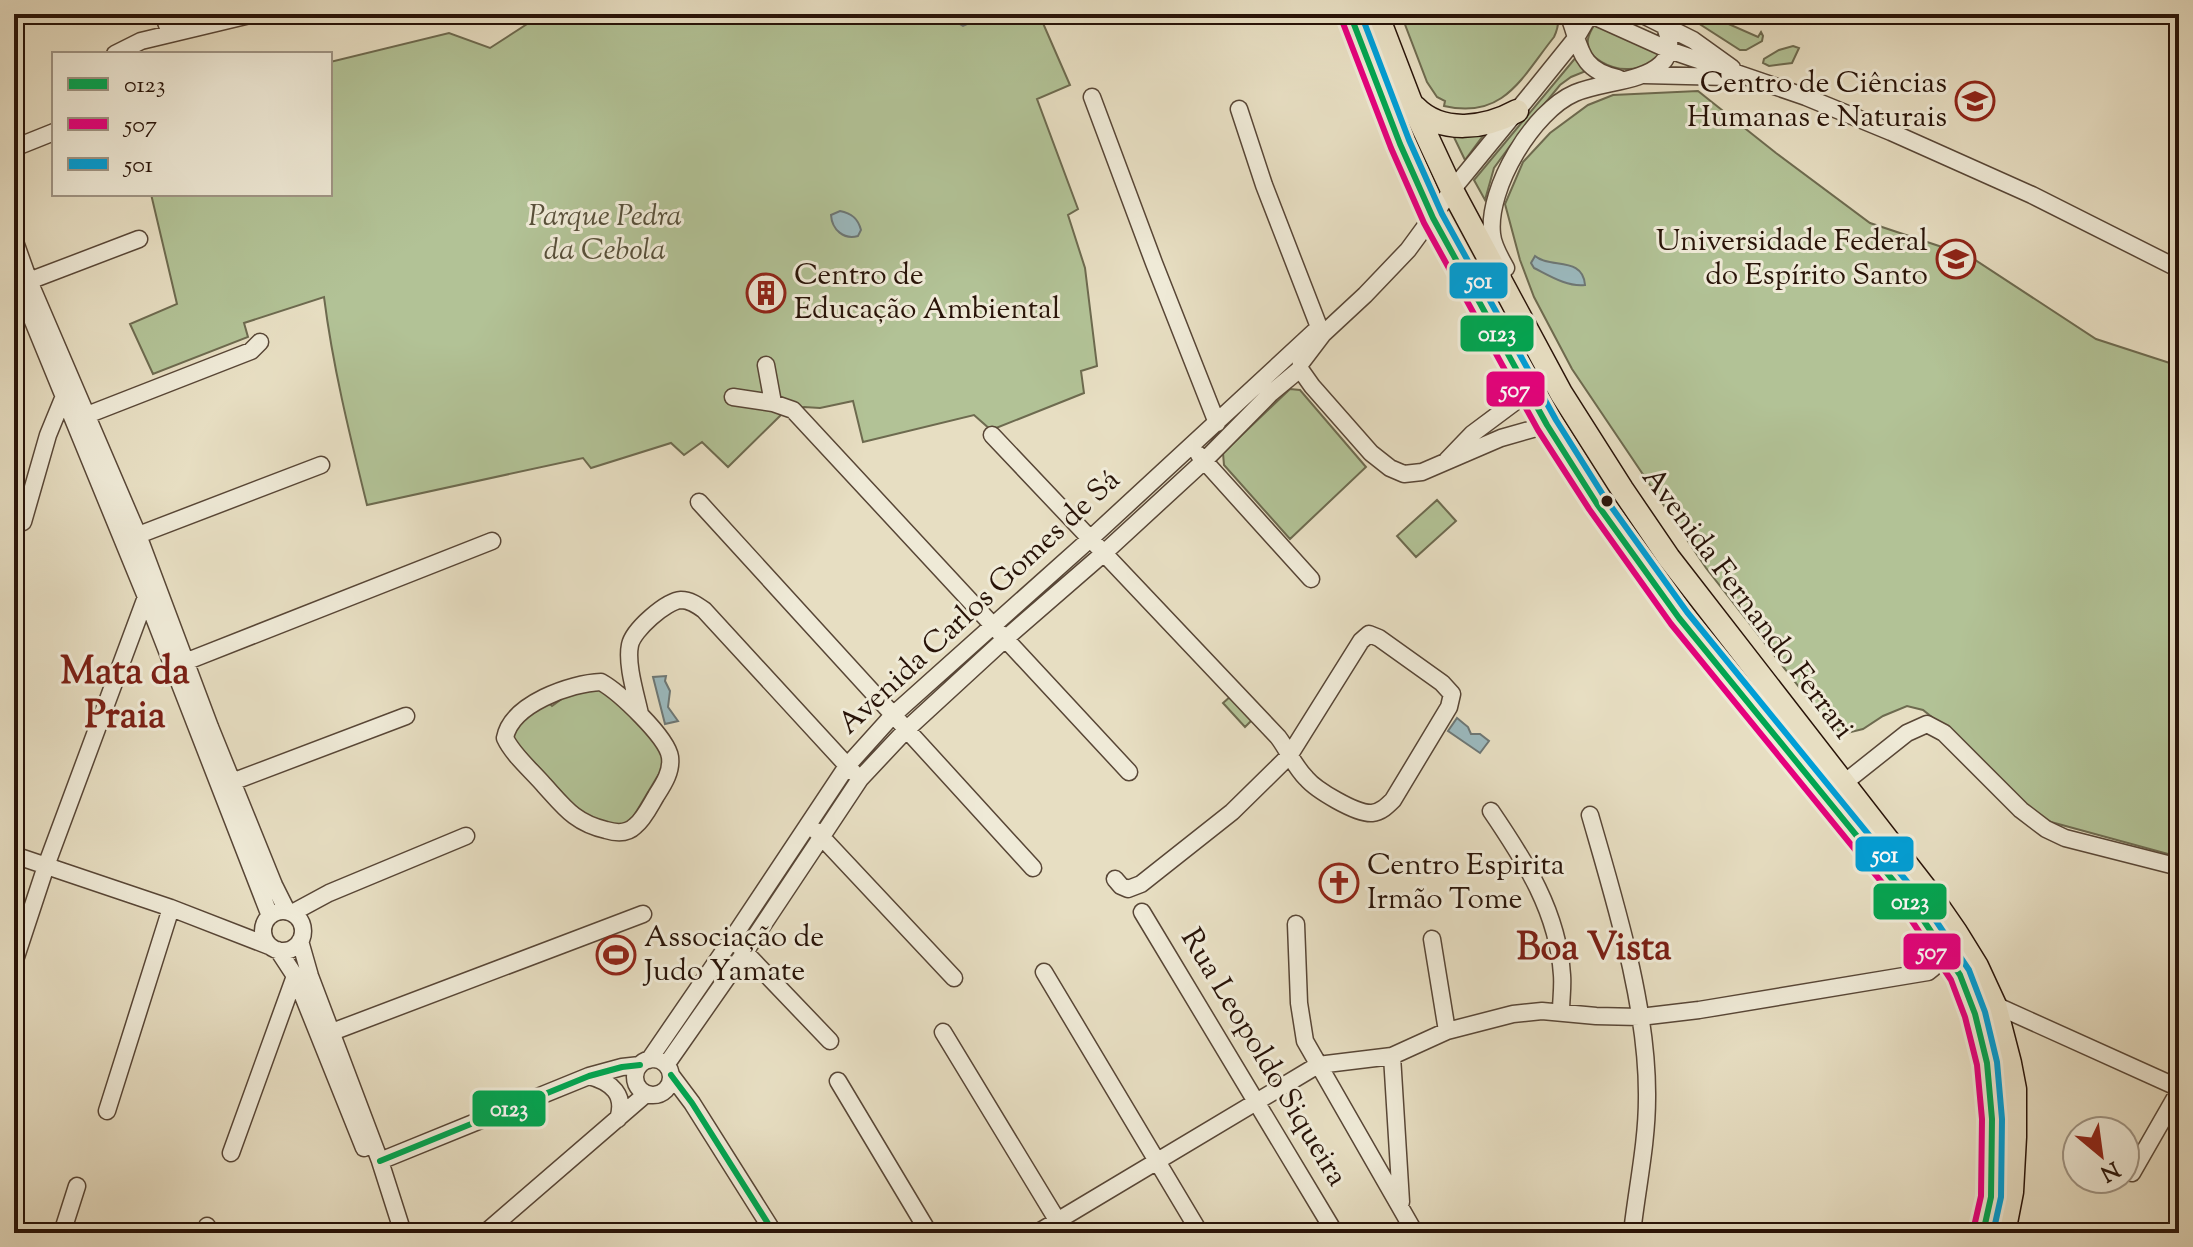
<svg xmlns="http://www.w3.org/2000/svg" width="2193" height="1247" font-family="'Sorts Mill Goudy',serif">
	<rect width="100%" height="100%" fill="#e7dec2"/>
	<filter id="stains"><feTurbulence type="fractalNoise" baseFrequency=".0025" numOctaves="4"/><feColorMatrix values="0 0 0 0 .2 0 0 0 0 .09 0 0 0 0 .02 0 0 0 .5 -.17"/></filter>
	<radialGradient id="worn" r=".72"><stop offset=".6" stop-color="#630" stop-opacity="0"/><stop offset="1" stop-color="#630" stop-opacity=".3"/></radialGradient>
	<path fill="#b2c296" stroke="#6d6a4f" stroke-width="2" d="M548,14h491l31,71 -33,14 41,110 -10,6 17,53 12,98 -16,5 3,22 -93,37 -17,-15 -111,27 -10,-41 -33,7 -16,-1 -22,7 -54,53 -26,-25 -18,13 -13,-12 -80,25 -8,-10 -216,47c-17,-69 -34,-137 -43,-208l-80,26 4,14 -95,37 -23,-50 47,-20 -26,-110h179v-132l119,-29 41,15 48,-31z
		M1401,14h157c1,8 0,15 -4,23 -32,40 -50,83 -110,69l1,-5 -8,-4 -10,-15z
		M1684,14h22l52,23 3,-5 2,4 -1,5 -16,9h-6z
		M1596,22l66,31c-7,9 -21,16 -33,16 -16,1 -44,-10 -41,-30 1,-6 5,-12 8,-17z
		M1793,46l6,2 -7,15 -23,3 -6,-3 1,-4 15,-9z
		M1577,56l14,13 -20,8 -11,8 -50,61 -16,22 -9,32 -11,-20z
		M1698,91l78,62 94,70 99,33 127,83 83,27v491l-128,-35 -17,-7 -66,-69 -45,-36 -16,-4 -24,10 -20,13 -20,5 -19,-15 -118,-151 -134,-199 -38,-72 -14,-37 -15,-56 18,-42 27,-29 38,-28 25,-10z
		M1450,129h38l-23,31z
		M1290,389l10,1 66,77 -76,72 -66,-74 -1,-12z
		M1437,500l19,21 -40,36 -19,-21z
		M601,685l64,66 1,11 -40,67 -38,-8 -77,-84v-8l34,-30 7,7 25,-18z
		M1231,696l22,23 -8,8 -22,-24z"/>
	<path fill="#9bb9be" stroke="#6d7775" stroke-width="2" d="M943,14h47l-27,12z
		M840,211c11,2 18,7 21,19l-3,6c-14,4 -26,-6 -27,-21z
		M1535,256c15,13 48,0 50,29 -18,2 -35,-9 -51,-17l-3,-5z
		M666,676l-1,5 5,10 -2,16 10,14 -13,3 -12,-47z
		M1457,718l11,9 3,7h9l9,7 -9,12 -32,-22z"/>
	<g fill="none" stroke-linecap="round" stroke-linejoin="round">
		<defs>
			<path id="minor" d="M163,14l7,19
				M1568,14c13,32 10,56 50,64
				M1589,14l80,36 137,47 85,35 141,63 147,74
				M1641,14l52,26 39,28
				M115,54l26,-13 113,-27
				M1644,75l85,2
				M1092,97l62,166 63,160
				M1239,109l25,76 55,142
				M14,148l40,-16
				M14,239l15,42 109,254 72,192 64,158 13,26
				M1506,268c-6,-11 -13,-22 -14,-34 -5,-46 41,-123 83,-141 26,-11 67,-11 86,-29 12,-11 9,-26 3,-39
				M14,275l132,322 124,319
				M21,284l118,-45
				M766,365l7,38
				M1300,369l12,17 59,67 19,15 14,6 18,-2 79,-34 46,-13
				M733,397l40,6 20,7 336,362
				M87,415l164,-64 9,-9
				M992,435l286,302c10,13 16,29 28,41 10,12 50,36 66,35 9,-1 15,-7 21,-13l56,-93 3,-13 -10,-11 -63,-45 -10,-4 -8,7 -72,115 -57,56 -91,72 -13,5 -7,-3 -6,-7
				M1199,455l112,124
				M1447,460l25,-26 79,-59
				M699,502l334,366
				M23,522l25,-87 16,-39
				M128,539l193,-74
				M185,662l307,-121
				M601,682c18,10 66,55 69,75 2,15 -7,28 -14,39 -6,10 -12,23 -21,30 -8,8 -19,7 -29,4 -31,-7 -42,-23 -62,-45 -13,-15 -31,-30 -39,-47 6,-34 66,-55 96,-56z
				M640,714c-4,-19 -14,-50 -10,-69 3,-15 36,-44 51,-45 9,0 16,5 23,10l149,162
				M1844,783l63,-50 20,-9 17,9 77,77 25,19 19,9 114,29
				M224,785l182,-69
				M1491,811c34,50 67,101 71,164 1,12 -1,25 -1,37
				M1590,815c25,87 58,192 57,283 0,45 -10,90 -15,135
				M816,831l138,147
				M14,855l157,53 98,38
				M263 931a20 20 0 1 1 40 0a20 20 0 1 1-40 0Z
				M1142,912l193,321
				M292,913l37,-20 137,-57
				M1296,924l3,79 6,38 110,192
				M1432,939l15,92
				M300,941l10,35 70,185 23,72
				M740,947l90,94
				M278,950l17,26 69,172
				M14,963l32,-97 100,-269
				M1044,972l156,261
				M1995,1005l184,83
				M332,1032l311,-118
				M943,1032l122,201
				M1392,1056l9,146
				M635 1077a18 18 0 1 1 36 0a18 18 0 1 1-36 0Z
				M649,1060l83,-121 115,-173 46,-51 197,-176 224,-207
				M666,1065l79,-113 115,-173 46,-49 99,-91 99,-86 100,-92 67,-68 29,-24 1,-6 22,-29 42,-39 43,-45 44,-60 82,-100 42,-52 10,-17 10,-7
				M671,1075l21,28 82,130
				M589,1076c23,6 37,19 29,43
				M838,1081l91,152
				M107,1111l64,-203
				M231,1153l64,-177
				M380,1161l209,-85 33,-9 18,-2
				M2132,1173l47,-82
				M62,1233l15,-47
				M205,1233l2,-7
				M485,1233l161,-139
				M1037,1233l281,-168 74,-9 55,-25 66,-17 29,-3 54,5 44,1 59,-7 229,-38 5,-4 10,-19"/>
			<path id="major" d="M1350,14l50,130 33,74 114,207 50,79 82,114 235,288 46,69 15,39 12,49 5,56 -1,78 -8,36
				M1377,14l33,86 42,90 109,203 61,96 47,69 260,335 27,39 21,34 18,39 15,58 5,26v48l-3,55 -8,41
				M1415,107c27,28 71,21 102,4"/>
		</defs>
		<use href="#minor" stroke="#584636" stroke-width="19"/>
		<use href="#major" stroke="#281308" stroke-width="25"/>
		<use href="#minor" stroke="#efead7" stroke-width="16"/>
		<use href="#major" stroke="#e7dec2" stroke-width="22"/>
		<defs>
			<path id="bus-1" d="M1350,14l50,130 33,74 114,207 50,79 82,114 235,288 46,69 15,39 12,49 5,56 -1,78 -8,36
				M671,1075l21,28 82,130
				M380,1161l209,-85 33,-9 18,-2"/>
			<path id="bus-2" d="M1341,18l50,130 33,75 114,207 51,79 82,115 235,288 45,68 14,37 12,48 5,54 -1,77 -8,35"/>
			<path id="bus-3" d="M1361,14l48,126 33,74 114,206 49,78 82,114 235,288 47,70 16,42 12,50 5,57 -1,78 -8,36"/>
		</defs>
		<use href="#bus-1" stroke="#efead7" stroke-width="12"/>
		<use href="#bus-2" stroke="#efead7" stroke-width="12"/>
		<use href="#bus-3" stroke="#efead7" stroke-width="12"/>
		<use href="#bus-1" stroke="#00a651" stroke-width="6"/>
		<use href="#bus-2" stroke="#e5007d" stroke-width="6"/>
		<use href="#bus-3" stroke="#009ed6" stroke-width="6"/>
	</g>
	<defs>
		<symbol id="university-ring" viewBox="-11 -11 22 22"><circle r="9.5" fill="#efead7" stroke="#8f2418" stroke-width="1.5"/><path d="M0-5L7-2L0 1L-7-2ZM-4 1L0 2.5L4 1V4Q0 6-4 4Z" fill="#8f2418"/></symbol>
		<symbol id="building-ring" viewBox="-11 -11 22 22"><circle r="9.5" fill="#efead7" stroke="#8f2418" stroke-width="1.5"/><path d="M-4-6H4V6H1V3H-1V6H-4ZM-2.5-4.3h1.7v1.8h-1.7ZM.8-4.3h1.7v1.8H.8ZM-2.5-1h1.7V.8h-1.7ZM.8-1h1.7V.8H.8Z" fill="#8f2418"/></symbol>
		<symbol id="church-ring" viewBox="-11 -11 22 22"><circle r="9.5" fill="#efead7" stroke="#8f2418" stroke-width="1.5"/><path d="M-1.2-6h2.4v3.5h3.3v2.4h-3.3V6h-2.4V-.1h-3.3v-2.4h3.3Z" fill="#8f2418"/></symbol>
		<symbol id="stadium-ring" viewBox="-11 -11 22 22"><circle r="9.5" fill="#efead7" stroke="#8f2418" stroke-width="1.5"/><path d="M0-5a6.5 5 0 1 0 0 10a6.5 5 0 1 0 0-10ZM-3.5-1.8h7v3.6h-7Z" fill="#8f2418"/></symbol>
	</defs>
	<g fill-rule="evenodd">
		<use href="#university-ring" x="1953" y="79" width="44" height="44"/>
		<use href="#university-ring" x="1934" y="237" width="44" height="44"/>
		<use href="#building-ring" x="744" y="271" width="44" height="44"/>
		<use href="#church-ring" x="1317" y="861" width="44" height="44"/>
		<use href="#stadium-ring" x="594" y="933" width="44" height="44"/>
	</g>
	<circle fill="#281308" stroke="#efead7" stroke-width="3" cx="1607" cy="501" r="7"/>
	<g text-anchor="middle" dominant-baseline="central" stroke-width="6" stroke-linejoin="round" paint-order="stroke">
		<g font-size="30" fill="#281308" stroke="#efead7" text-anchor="start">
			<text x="1947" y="84" text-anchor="end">Centro de Ciências<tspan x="1947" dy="34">Humanas e Naturais</tspan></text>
			<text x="1928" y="242" text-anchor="end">Universidade Federal<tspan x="1928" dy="34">do Espírito Santo</tspan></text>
			<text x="794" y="276">Centro de<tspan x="794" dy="34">Educação Ambiental</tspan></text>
			<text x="1367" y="866">Centro Espirita<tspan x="1367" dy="34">Irmão Tome</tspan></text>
			<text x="644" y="938">Associação de<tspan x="644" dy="34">Judo Yamate</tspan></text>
		</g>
		<g font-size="30" font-style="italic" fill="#58503a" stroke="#efead7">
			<text x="605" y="217">Parque Pedra<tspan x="605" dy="34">da Cebola</tspan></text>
		</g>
		<g font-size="30" fill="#281308" stroke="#efead7">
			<text transform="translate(980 603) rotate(-43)">Avenida Carlos Gomes de Sá</text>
			<text transform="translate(1747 604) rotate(53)">Avenida Fernando Ferrari</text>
			<text transform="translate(1263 1058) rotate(59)">Rua Leopoldo Siqueira</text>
		</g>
		<g font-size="38" font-weight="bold" fill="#7a1f14" stroke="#efead7">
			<text x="125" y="674">Mata da<tspan x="125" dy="44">Praia</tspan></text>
			<text x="1594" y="950">Boa Vista</text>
		</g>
	</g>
	<g stroke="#efead7" stroke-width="3">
		<rect x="1448" y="261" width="61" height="39" rx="8" fill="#009ed6"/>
		<rect x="1459" y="314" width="76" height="39" rx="8" fill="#00a651"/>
		<rect x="1485" y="370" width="61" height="38" rx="8" fill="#e5007d"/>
		<rect x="1854" y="835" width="61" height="38" rx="8" fill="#009ed6"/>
		<rect x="1872" y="882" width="76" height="39" rx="8" fill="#00a651"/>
		<rect x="1902" y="932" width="60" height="39" rx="8" fill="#e5007d"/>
		<rect x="471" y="1089" width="76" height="39" rx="8" fill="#00a651"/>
	</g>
	<g font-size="22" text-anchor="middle" font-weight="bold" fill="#fff">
		<text x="1479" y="288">501</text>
		<text x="1497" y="341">0123</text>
		<text x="1515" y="397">507</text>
		<text x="1885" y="862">501</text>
		<text x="1910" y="909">0123</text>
		<text x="1932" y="959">507</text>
		<text x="509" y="1116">0123</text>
	</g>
	<rect width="2193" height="1247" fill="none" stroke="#e7dec2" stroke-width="48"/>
	<rect x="16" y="16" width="2161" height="1215" fill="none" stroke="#281308" stroke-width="4"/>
	<rect x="24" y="24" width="2145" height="1199" fill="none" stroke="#281308" stroke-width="2"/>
	<rect x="52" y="52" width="280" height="144" fill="#efead7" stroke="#9f9484" stroke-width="2"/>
	<rect x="68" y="78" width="40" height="12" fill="#00a651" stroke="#9f9484" stroke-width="2"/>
	<text x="124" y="92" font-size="24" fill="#281308">0123</text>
	<rect x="68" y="118" width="40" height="12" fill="#e5007d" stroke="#9f9484" stroke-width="2"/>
	<text x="124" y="132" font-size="24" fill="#281308">507</text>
	<rect x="68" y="158" width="40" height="12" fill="#009ed6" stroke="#9f9484" stroke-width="2"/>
	<text x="124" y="172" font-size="24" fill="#281308">501</text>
	<g transform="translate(2101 1155) rotate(151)"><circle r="38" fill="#efead7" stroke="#9f9484" stroke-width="2"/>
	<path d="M0-6L14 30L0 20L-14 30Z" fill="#8f2418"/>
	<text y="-12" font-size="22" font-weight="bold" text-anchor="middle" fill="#281308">N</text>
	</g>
	<rect width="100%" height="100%" filter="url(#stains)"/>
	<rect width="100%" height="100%" fill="url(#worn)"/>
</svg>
